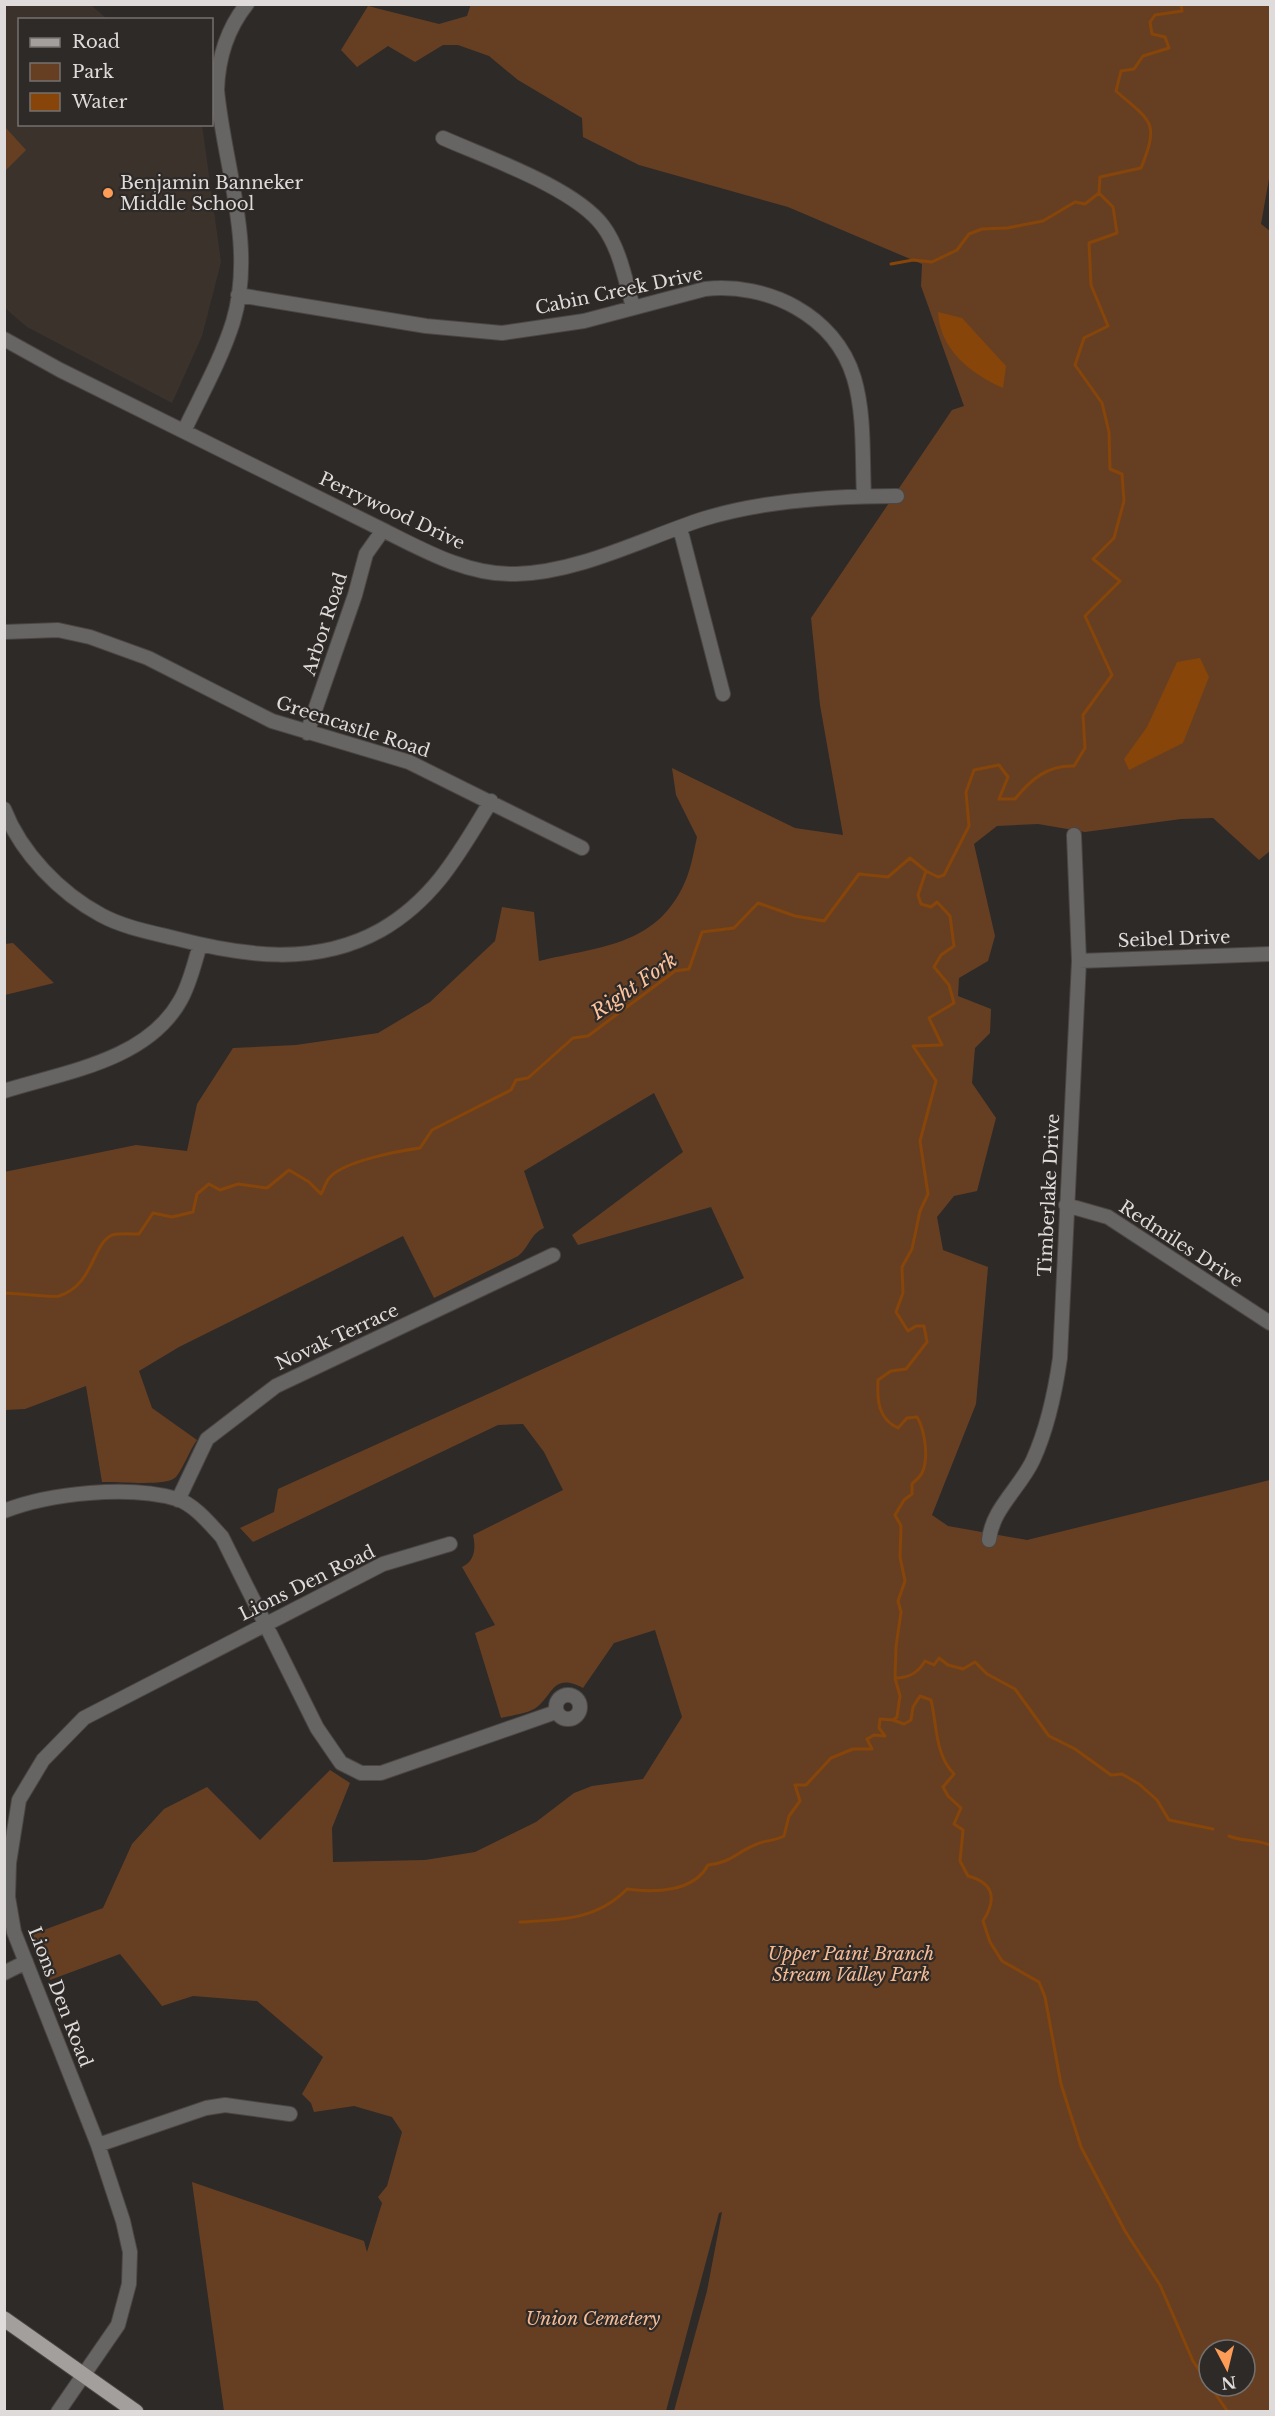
<svg xmlns="http://www.w3.org/2000/svg" width="1275" height="2416" font-family="'Libre Baskerville',serif">
	<rect width="100%" height="100%" fill="#2e2a28"/>
	<path fill="#3c322c" d="M5,5h86l16,14 -87,1v104l182,1 19,137 -19,74 -30,67 -145,-76 -22,-19z"/>
	<path fill="#663f23" fill-rule="evenodd" d="M471,4l799,1v168l-9,51 9,7v620l-11,9 -46,-42 -32,1 -96,13 -47,-8 -41,2 -23,18 21,92 -7,25 -29,17 -1,18 33,13 -1,24 -15,15 -3,35 24,35 -19,73 -23,5 -17,21 6,33 45,17 -12,137 -44,111 16,11 79,14 243,-60v931h-596l33,-120 15,-79 -3,1 -53,198h-442l-32,-229 172,59 3,11 15,-49 -4,-6 9,-11 15,-54 -10,-15 -38,-11 -40,6 -3,-9 -9,-9 21,-37 -66,-56 -64,-5 -31,10 -42,-52 -70,26 -17,-46 70,-26 29,-64 32,-35 43,-22 53,53 70,-70 20,13 -18,45 1,34 92,-2 50,-8 61,-30 38,-29 18,-7 51,-7 39,-62 -27,-87 -41,13 -31,45c-30,-16 -30,7 -46,19 -9,7 -25,8 -36,11l-26,-85 20,-8 -33,-58c13,-6 14,-19 11,-32l90,-45 -19,-38 -21,-28 -25,1 -245,117 -13,-14 34,-16 4,-23 466,-211 -33,-71 -133,38 -6,-10 111,-83 -29,-59 -130,78 20,57c-14,6 -15,20 -26,28l-84,42 -31,-62 -224,111 -40,24 13,37 45,32c-8,11 -13,27 -21,37 -9,10 -58,4 -74,5l-16,-96 -61,23 -20,1 -1,-238 132,-27 51,6 10,-47 36,-56 63,-3 82,-12 52,-31 65,-61 7,-34 32,5 5,49c62,-15 121,-15 148,-84 5,-13 7,-27 10,-40l-21,-42 -4,-27 123,60 48,7 -23,-130 -9,-87 141,-208 12,-4 -43,-120 1,-22 -134,-57 -149,-42 -56,-28 -1,-19 -64,-38 -29,-24 -31,-11h-15l-28,17 -27,-16 -31,21 -16,-17 27,-44 71,18 28,-8zM1209,2350h36v36h-36z
		M5,127l21,23 -21,21z
		M13,943l41,40 -49,12v-51z"/>
	<path fill="#874509" d="M938,312l24,6 44,48 -3,22c-32,-14 -63,-38 -65,-76z
		M1200,658l9,19 -26,66 -54,27 -5,-11 23,-32 30,-65z"/>
	<g fill="none" stroke-linecap="round" stroke-linejoin="round">
		<path stroke="#874509" stroke-width="3" d="M891,264l22,-4 19,2 25,-12 12,-16 13,-5 25,-1 36,-7 32,-19 10,2 14,-11
			M4,1293c10,0 52,5 55,3 35,-11 33,-52 53,-61 7,-2 19,-1 27,-1l14,-21 19,4 21,-5 4,-18 12,-10 11,6 18,-6 29,4 22,-18 20,12 12,12c3,-5 5,-13 9,-17 15,-16 68,-26 90,-29l12,-18 79,-40 5,-10 12,-2 45,-40 15,-2 87,-65 14,-2 13,-37 32,-4 24,-25 37,13 29,5 35,-47 29,3 22,-19 16,13 12,6 6,-2 25,-49 -3,-34 8,-22 25,-5 9,12 -9,22h16c16,-20 33,-34 59,-33l11,-18 -2,-33 29,-40 -27,-59 35,-35 -27,-22 21,-21 10,-37 -2,-27 -12,-5 -1,-37 -7,-29 -27,-38 9,-27 24,-12 -17,-41 -2,-42 28,-10 -4,-26 -14,-14 1,-16 41,-9c19,-47 10,-46 -25,-77l5,-20 13,-2 9,-13 26,-8 -4,-11 -13,-3 -2,-12 5,-7 27,-4 -1,-7
			M895,1678c14,0 23,-5 30,-17l9,4 5,-7 9,7 15,4 12,-7 12,12 28,15 34,47 26,13 36,26 11,-1 17,10 18,16 12,20 44,9
			M893,1720l11,4 7,-4 2,-13 7,-11 11,4c6,25 4,55 23,74l-11,13 5,9 13,12 -7,16 9,6 -3,31 8,15c26,7 29,23 15,45l7,21 12,19 37,21 6,15 16,87 20,63 44,84 35,54 33,76 16,24
			M1229,1836c14,6 27,3 41,9
			M520,1922c40,-2 77,-2 107,-33 27,4 67,3 81,-24 23,-2 30,-14 49,-21 9,-4 18,-3 27,-8l5,-20 11,-15 -5,-16h11l25,-27 22,-9h19l-5,-10 7,-4 11,1 -6,-8 1,-9 13,1 4,-3 3,-21 -5,-18 1,-31 5,-35 -3,-11 7,-20 -5,-24 1,-31 -6,-11 9,-15 8,-6v-10c3,-3 8,-7 10,-11 7,-14 3,-43 -5,-56l-10,1 -9,10c-20,-9 -21,-28 -20,-48l13,-9 15,-2 21,-27 -3,-16h-8l-8,5 -12,-19 7,-19 -1,-26 10,-18 8,-38 8,-17 -8,-53 16,-60 -23,-35 29,-1 -13,-27 25,-15 -5,-18 -15,-18 7,-12 13,-9 -4,-30 -13,-14 -6,5 -10,-3 -3,-9 8,-24
			M1210,2386l18,26"/>
		<defs>
			<path id="minor" d="M443,138c45,20 132,50 160,88 17,23 22,53 30,81
				M238,295l188,31 76,7 82,-12 121,-32c62,-7 130,26 149,89 11,37 8,79 10,118
				M4,339l56,31 323,160c40,20 86,46 133,44 64,-2 126,-35 187,-55 61,-19 130,-23 194,-23
				M184,431c17,-36 37,-71 49,-109 23,-76 -9,-156 -16,-232 1,-31 10,-61 30,-86
				M680,528l43,166
				M4,632l54,-2 32,7 58,21 124,63 137,41 173,86
				M307,733l48,-138 11,-41 17,-24
				M4,809c17,44 56,84 97,106 22,12 48,17 73,23 69,18 141,29 207,-8 54,-31 79,-78 110,-129
				M1079,961l191,-7
				M4,1091c60,-19 142,-30 176,-90 10,-17 14,-37 20,-56
				M1066,1205l42,12 162,106
				M178,1500l29,-61 69,-53 277,-131
				M4,1511c46,-18 125,-26 173,-12 18,6 33,25 45,38l95,191 24,35 20,10h20l175,-61
				M989,1540c3,-31 31,-52 44,-80 15,-33 22,-67 27,-102l19,-397 -5,-126
				M556 1707a12 12 0 1 1 24 0a12 12 0 1 1-24 0Z
				M4,1973l22,-11
				M98,2145l108,-37 19,-3 65,9
				M58,2412l60,-87 11,-41 1,-32 -7,-31 -25,-76 -84,-213 -6,-35 1,-34 10,-63 24,-40 41,-42 299,-154 67,-20"/>
			<path id="major" d="M4,2319l132,93"/>
		</defs>
		<use href="#minor" stroke="#4a4644" stroke-width="16"/>
		<use href="#major" stroke="#4a4644" stroke-width="17"/>
		<use href="#minor" stroke="#676564" stroke-width="14"/>
		<use href="#major" stroke="#a39f9c" stroke-width="15"/>
	</g>
	<circle fill="#fd9c56" stroke="#2e2a28" stroke-width="2" cx="108" cy="193" r="6"/>
	<g text-anchor="middle" dominant-baseline="central" stroke-width="4.5" stroke-linejoin="round" paint-order="stroke">
		<g font-size="18" fill="#dedbda" stroke="#2e2a28" text-anchor="start">
			<text x="120" y="183">Benjamin Banneker<tspan x="120" dy="21">Middle School</tspan></text>
		</g>
		<g font-size="18" fill="#dedbda" stroke="#2e2a28">
			<text transform="translate(619 291) rotate(-12)">Cabin Creek Drive</text>
			<text transform="translate(392 511) rotate(25)">Perrywood Drive</text>
			<text transform="translate(325 624) rotate(-72)">Arbor Road</text>
			<text transform="translate(353 727) rotate(18)">Greencastle Road</text>
			<text transform="translate(1174 939) rotate(-2)">Seibel Drive</text>
			<text transform="translate(1049 1195) rotate(-87)">Timberlake Drive</text>
			<text transform="translate(1181 1244) rotate(33)">Redmiles Drive</text>
			<text transform="translate(337 1337) rotate(-25)">Novak Terrace</text>
			<text transform="translate(307 1583) rotate(-26)">Lions Den Road</text>
			<text transform="translate(60 1997) rotate(69)">Lions Den Road</text>
		</g>
		<g font-size="18" font-style="italic" fill="#f5bb95" stroke="#2e2a28">
			<text x="851" y="1954">Upper Paint Branch<tspan x="851" dy="21">Stream Valley Park</tspan></text>
			<text x="593" y="2319">Union Cemetery</text>
		</g>
		<g font-size="20" font-style="italic" fill="#fcc29b" stroke="#2e2a28">
			<text transform="translate(634 986) rotate(-35)">Right Fork</text>
		</g>
	</g>
	<rect width="1275" height="2416" fill="none" stroke="#dedbda" stroke-width="12"/>
	<rect x="18" y="18" width="195" height="108" fill="#2e2a28" stroke="#74716f" stroke-width="1.5"/>
	<rect x="30" y="38" width="30" height="9" fill="#a39f9c" stroke="#74716f" stroke-width="1.5"/>
	<text x="72" y="48" font-size="18" fill="#dedbda">Road</text>
	<rect x="30" y="63" width="30" height="18" fill="#663f23" stroke="#74716f" stroke-width="1.5"/>
	<text x="72" y="78" font-size="18" fill="#dedbda">Park</text>
	<rect x="30" y="93" width="30" height="18" fill="#874509" stroke="#74716f" stroke-width="1.5"/>
	<text x="72" y="108" font-size="18" fill="#dedbda">Water</text>
	<g transform="translate(1227 2368) rotate(173)"><circle r="28" fill="#2e2a28" stroke="#74716f" stroke-width="1.5"/>
	<path d="M0-4.5L10 22L0 15L-10 22Z" fill="#fd9c56"/>
	<text y="-9" font-size="16" font-weight="bold" text-anchor="middle" fill="#dedbda">N</text>
	</g>
</svg>
